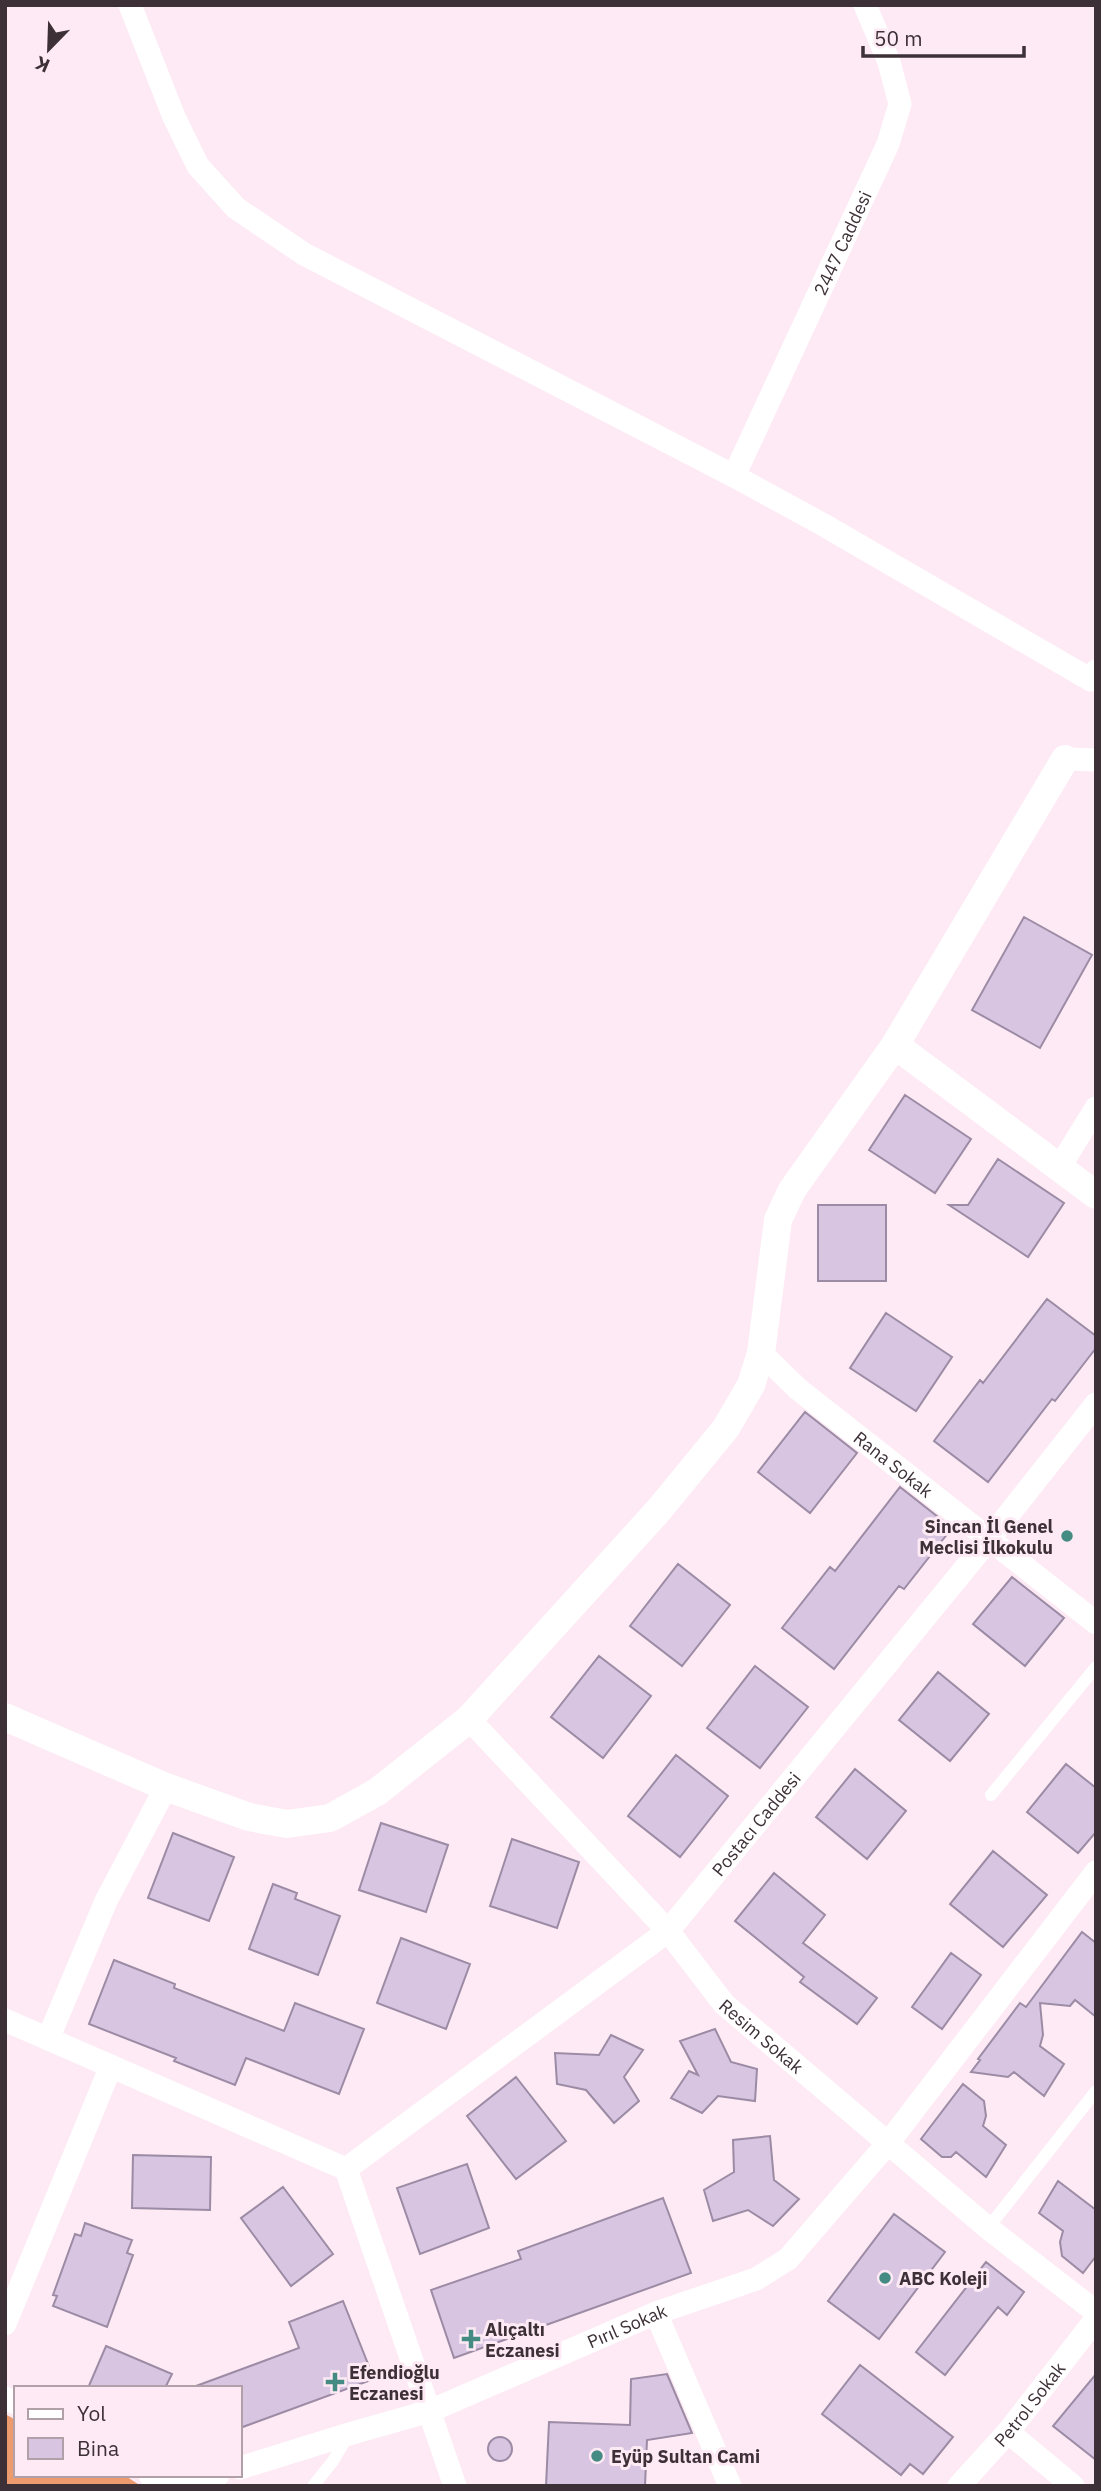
<svg xmlns="http://www.w3.org/2000/svg" width="1101" height="2491" font-family="'IBM Plex Sans',sans-serif">
	<rect width="100%" height="100%" fill="#feeaf4"/>
	<path fill="#ed9a6e" d="M5,2414l11,6v55h108l17,11h-136z"/>
	<path fill="#d7c5e1" stroke="#9c8ba5" stroke-width="2" d="M1024,917l68,38 -52,93 -68,-38z
		M905,1095l66,44 -36,54 -66,-43z
		M998,1159l66,44 -36,54 -79,-52h19z
		M818,1205h68v76h-68z
		M1047,1299l49,37v12l-41,53 -3,-2 -64,83 -54,-41 46,-61 3,3z
		M886,1313l66,44 -36,54 -66,-43z
		M805,1412l52,41 -47,60 -52,-41z
		M900,1487l52,41 -48,61 -5,-3 -65,83 -52,-41 48,-61 5,4z
		M678,1564l52,41 -48,61 -52,-40z
		M1012,1577l52,41 -39,48 -52,-42z
		M599,1656l52,40 -48,62 -52,-41z
		M755,1666l53,41 -48,61 -53,-40z
		M938,1672l51,42 -39,47 -51,-41z
		M676,1755l52,41 -48,61 -52,-41z
		M1066,1764l30,24v44l-18,21 -51,-41z
		M855,1769l51,42 -39,48 -51,-42z
		M381,1823l67,22 -22,67 -67,-22z
		M173,1833l61,24 -25,64 -61,-23z
		M512,1839l67,23 -22,66 -67,-22z
		M993,1851l54,44 -44,52 -53,-43z
		M774,1873l51,42 -22,28 74,55 -20,26 -57,-42 4,-5 -69,-56z
		M273,1884l24,9 -2,6 45,17 -22,59 -69,-26z
		M1082,1932l14,11v74l-21,-17 -5,6 -30,-3 3,32 -3,11 24,18 -20,32 -30,-24 -6,5 -37,-5 9,-12 -2,-1 42,-56 6,4z
		M401,1938l69,26 -24,65 -69,-26z
		M951,1953l30,22 -39,54 -30,-22z
		M114,1960l61,24 -1,4 110,43 11,-28 69,26 -25,65 -93,-36 -11,27 -61,-24 2,-3 -87,-34z
		M715,2029l16,33 26,7 -2,32 -37,-5 -16,17 -31,-15 18,-27 9,4 -18,-34z
		M611,2035l32,15 -19,27 15,24 -25,22 -28,-33 -29,-6 -2,-31 44,2z
		M516,2077l50,64 -50,38 -49,-63z
		M963,2084l21,17 2,15 -3,10 23,19 -20,32 -30,-25 -5,5h-9l-21,-18z
		M770,2136l4,44 25,19 -26,27 -25,-16 -35,11 -9,-31 30,-18 -1,-32z
		M133,2155l78,2 -1,53 -78,-2z
		M467,2164l22,64 -69,26 -23,-66z
		M1058,2181l38,29v46l-13,17 -21,-17 -2,-14 3,-11 -24,-18z
		M283,2187l50,67 -42,32 -50,-68z
		M663,2198l28,75 -237,85 -23,-68 90,-31 -3,-8z
		M894,2214l51,38 -66,87 -51,-38z
		M85,2223l47,17 -5,13 6,2 -26,72 -54,-21 4,-10 -4,-1 22,-61 6,2z
		M986,2262l38,30 -17,23 -9,-8 -53,68 -29,-23z
		M343,2301l31,78 -134,49v-40h-44v-2l103,-38 -10,-26z
		M106,2346l66,28 -7,14h-77z
		M860,2365l93,72 -30,37 -13,-10 -9,11 -79,-61z
		M667,2374l25,59 -45,7 -2,46h-99l3,-64 81,3 1,-46z
		M1096,2374v86l-43,-34z
		M488 2449a12 12 0 1 1 24 0a12 12 0 1 1-24 0Z"/>
	<g fill="none" stroke-linecap="round" stroke-linejoin="round">
		<path stroke="#fff" stroke-width="12" d="M991,1795l105,-128
			M988,2228l108,-137
			M313,2486l20,-25 16,-27"/>
		<g stroke="#fff" stroke-width="23">
			<path d="M130,5l44,112 24,49 38,42 68,46 430,222 88,48 269,156 5,-9"/>
			<path id="s1" d="M734,476l154,-332 12,-40 -11,-42 -24,-57"/>
			<path d="M1065,759l31,1"/>
			<path d="M1059,1168l37,-60"/>
			<path id="s2" d="M761,1353l37,36 298,234"/>
			<path id="s3" d="M469,1719l199,212 56,73 264,224 108,84"/>
			<path d="M5,2020l341,149 109,317"/>
			<path d="M48,2039l58,-138 60,-114"/>
			<path id="s4" d="M346,2169l322,-238 322,-393 106,-134"/>
			<path d="M656,2313l74,173"/>
			<path d="M5,2324l106,-258"/>
			<path d="M5,2398l11,5"/>
			<path d="M1008,2432l65,54"/>
			<path id="s5" d="M240,2468l109,-34 81,-23 226,-98 100,-34 32,-20 101,-117 207,-270"/>
			<path d="M150,2475l18,11"/>
			<path d="M181,2486l37,-11"/>
			<path id="s6" d="M959,2486l49,-54 88,-113"/>
		</g>
		<path stroke="#fff" stroke-width="28" d="M895,1045l201,150
			M5,1717l161,70 83,30 38,7 43,-6 47,-26 92,-73 189,-208 68,-83 25,-43 10,-32 17,-133 14,-30 103,-145 170,-286"/>
	</g>
	<g fill="#448b84" stroke="#feeaf4" stroke-width="2.5">
		<circle cx="1067" cy="1536" r="7"/>
		<circle cx="885" cy="2278" r="7"/>
		<path d="M467.5 2328.5h7v7h7v7h-7v7h-7v-7h-7v-7h7z"/>
		<path d="M331.5 2371.5h7v7h7v7h-7v7h-7v-7h-7v-7h7z"/>
		<circle cx="597" cy="2456" r="7"/>
	</g>
	<g text-anchor="middle" dominant-baseline="central" stroke-width="6" stroke-linejoin="round" paint-order="stroke">
		<g font-size="18" fill="#3d3037" stroke="#feeaf4">
			<text stroke="none"><textPath href="#s1" startOffset="257">2447 Caddesi</textPath></text>
			<text stroke="none"><textPath href="#s2" startOffset="173">Rana Sokak</textPath></text>
			<text stroke="none"><textPath href="#s4" startOffset="539">Postacı Caddesi</textPath></text>
			<text stroke="none"><textPath href="#s3" startOffset="432">Resim Sokak</textPath></text>
			<text stroke="none"><textPath href="#s5" startOffset="413">Pırıl Sokak</textPath></text>
			<text stroke="none"><textPath href="#s6" startOffset="108">Petrol Sokak</textPath></text>
		</g>
		<g font-size="18" font-weight="bold" fill="#3d3037" stroke="#feeaf4" text-anchor="start">
			<text x="1053" y="1526" text-anchor="end">Sincan İl Genel<tspan x="1053" dy="21">Meclisi İlkokulu</tspan></text>
			<text x="899" y="2278">ABC Koleji</text>
			<text x="485" y="2329">Alıçaltı<tspan x="485" dy="21">Eczanesi</tspan></text>
			<text x="349" y="2372">Efendioğlu<tspan x="349" dy="21">Eczanesi</tspan></text>
			<text x="611" y="2456">Eyüp Sultan Cami</text>
		</g>
	</g>
	<rect width="1101" height="2491" fill="none" stroke="#3d3037" stroke-width="14"/>
	<rect x="14" y="2386" width="228" height="91" fill="#feeaf4" stroke="#b1a0a8" stroke-width="2"/>
	<rect x="28" y="2409" width="35" height="10" fill="#ffffff" stroke="#b1a0a8" stroke-width="2"/>
	<text x="77" y="2421" font-size="21" fill="#3d3037">Yol</text>
	<rect x="28" y="2438" width="35" height="21" fill="#d7c5e1" stroke="#b1a0a8" stroke-width="2"/>
	<text x="77" y="2456" font-size="21" fill="#3d3037">Bina</text>
	<g transform="translate(49 49) rotate(203)" stroke="#feeaf4" stroke-width="5" paint-order="stroke">
	<path d="M0-5L12 26L0 18L-12 26Z" fill="#3d3037"/>
	<text y="-10" font-size="19" font-weight="bold" text-anchor="middle" fill="#3d3037">K</text>
	</g>
	<path d="M863 46v10h161v-10" fill="none" stroke="#3d3037" stroke-width="3.5"/>
	<text x="874" y="46" font-size="21" fill="#3d3037" stroke="#feeaf4" stroke-width="5" paint-order="stroke">50 m</text>
</svg>
